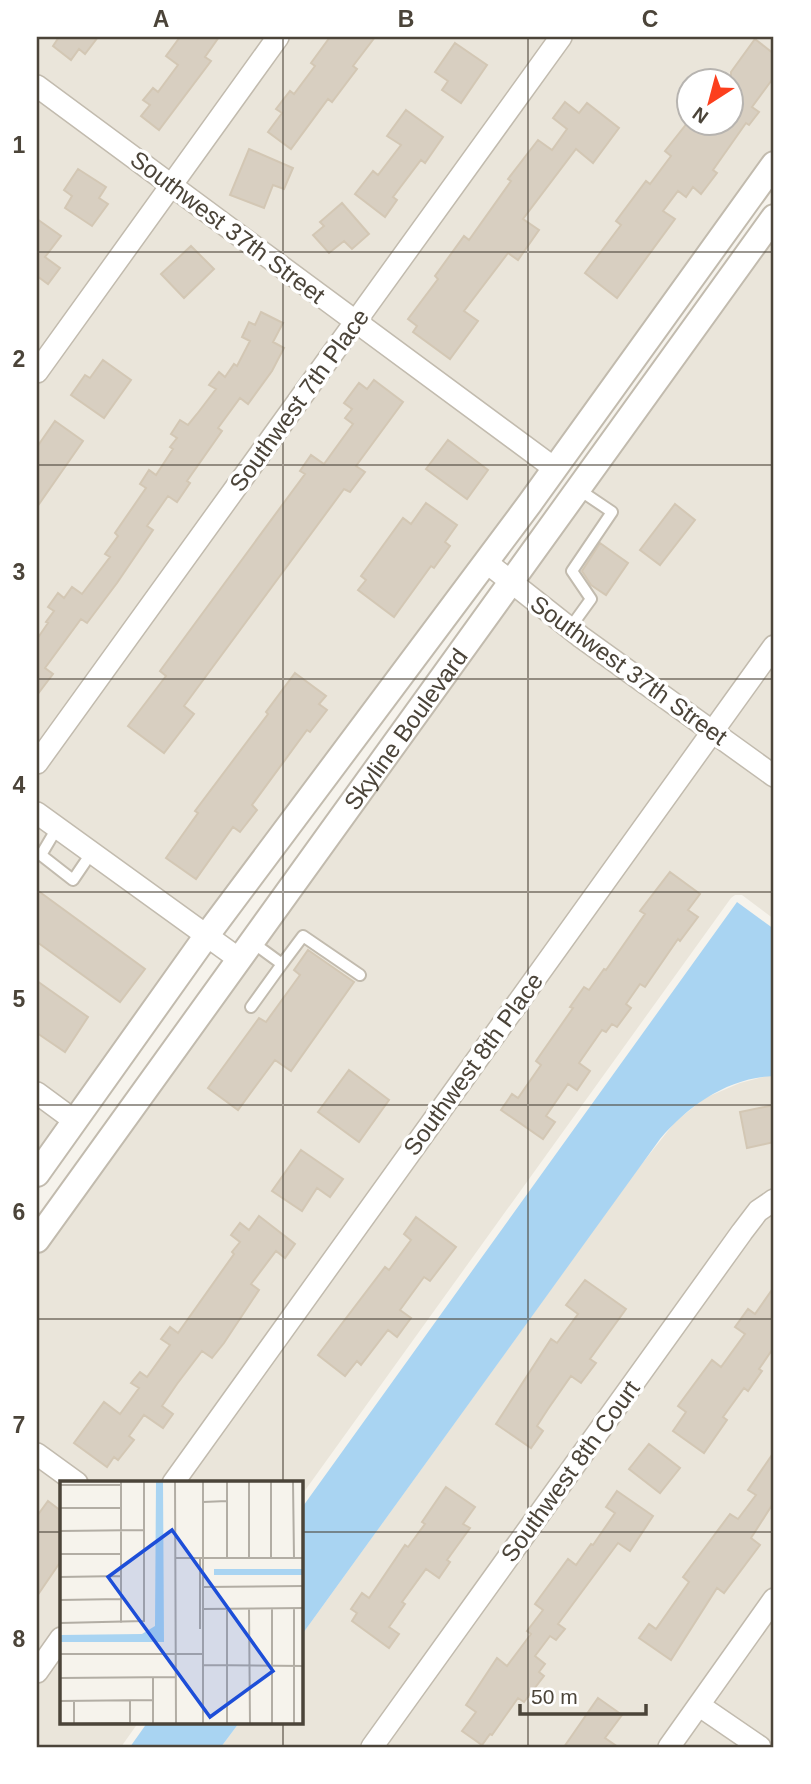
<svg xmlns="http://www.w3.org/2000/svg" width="811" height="1784" font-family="Arial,sans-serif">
	<rect width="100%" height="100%" fill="#f6f3ec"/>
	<path fill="#eae5da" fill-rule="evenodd" d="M37,37h737v112l-227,314 -510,695zM688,80h42v42h-42z
		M774,231v688l-32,-24h-7l-4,3 -430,598v-13h-240v240h77l-17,24h-84v-492z
		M767,1076h7v671h-553l18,-24h62v-87l336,-466 38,-48 30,-24 35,-15z"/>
	<path fill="#a9d4f2" d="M737,902l37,27v147c-46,2 -85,29 -114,63l-359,497v-127z
		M147,1723h92l-18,24h-91z"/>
	<path fill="#d8cfc1" stroke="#d3c7b4" stroke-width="2" d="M59,37h39l-13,17 -6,-5 -8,11 -18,-14z
		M180,37h39l-14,20 6,4 -52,69 -18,-14 9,-11 -7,-5 10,-12 5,4 20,-27 -12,-9z
		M330,37h45l-22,29 4,3 -25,33 -4,-3 -37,50 -23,-17 14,-19 -6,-4 14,-18 4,3 21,-28 -4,-3z
		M755,39l19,15v23l-22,30 7,5 -10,13 -3,-2 -33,47 4,3 -16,21 -8,-7 -7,10 -8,-6 -15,20 12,8 -58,79 -32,-25 36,-48 -5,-4 30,-40 4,3 21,-28 -6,-5 23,-29h43v-50z
		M455,43l32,22 -26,38 -19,-13 6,-9 -13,-9z
		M565,102l14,11 8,-10 32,25 -26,35 -17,-14 -53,70 16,11 -21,30 -10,-7 -44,58 14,10 -28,38 -37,-27 4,-6 -9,-7 30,-40 -3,-3 29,-40 5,4 42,-59 -3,-2 30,-39 14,10 15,-21 -14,-11z
		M406,110l37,27 -18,26 -4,-3 -28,37 4,3 -12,17 -30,-23 18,-23 5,4 23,-30 -14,-9z
		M249,149l44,19 -9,21 -11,-4 -9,23 -34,-13z
		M78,169l28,18 -7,11 9,6 -16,22 -27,-18 7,-12 -8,-6z
		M342,203l27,31 -17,15 -8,-8 -15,12 -16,-18 11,-9 -4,-4z
		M37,219l24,17 -16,21 15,11 -12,16 -11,-8z
		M191,246l23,23 -30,29 -23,-24z
		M261,312l22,11 -10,19 11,6 -12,23 -24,33 -8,-6 -22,30 4,3 -35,50 3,2 -13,19 -9,-6 -21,30 6,4 -36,53 -30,40 -6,-4 -36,49 8,6 -16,21v-56l11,-16 -2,-1 8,-11 -6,-4 10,-14 6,5 8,-11 10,7 28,-37 -5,-3 13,-18 -3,-3 31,-45 -6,-4 9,-14 7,5 17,-26 -3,-2 7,-9 -6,-4 9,-14 8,5 9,-11 19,-25 -7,-4 10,-13 6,5 9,-13 3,2 13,-25 -8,-4 7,-15 6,3z
		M103,360l28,20 -27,38 -33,-23 14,-20 5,3z
		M374,380l29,22 -47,64 9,6 -15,20 -6,-3 -160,217 10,8 -30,39 -36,-27 38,-50 -6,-5 145,-197 -5,-3 11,-16 13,9 29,-40 -8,-6 7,-9 -8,-6 15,-20 8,6z
		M55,421l28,20 -46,66v-60z
		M448,440l40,30 -21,29 -41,-30z
		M426,503l31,22 -12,17 5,4 -16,22 -3,-2 -37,51 -36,-27 8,-10 -5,-4 42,-58 8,6z
		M675,504l20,16 -35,45 -20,-15z
		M600,543l28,20 -22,32 -15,-10 -9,-14z
		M295,673l31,23 -7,8 8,6 -17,22 -3,-2 -55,75 5,5 -17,22 -7,-5 -37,52 -30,-21 32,-45 -3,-2 73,-97 -2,-2z
		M670,872l30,22 -12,16 10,7 -18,24 -2,-2 -33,48 -5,-3 -14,20 5,4 -14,19 -5,-3 -6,8 -4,-2 -23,33 11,8 -13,19 -9,-6 -22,32 9,6 -12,17 -42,-29 11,-16 6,4 23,-33 -5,-4 37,-53 -3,-1 14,-20 5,3 15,-21 2,1 39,-56 -5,-3z
		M37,890l108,79 -25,33 -83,-60z
		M308,950l46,32 -63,89 -16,-11 -37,50 -30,-22 51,-70 7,4 34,-47 -6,-5z
		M37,981l51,36 -23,35 -28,-19z
		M349,1070l40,30 -30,42 -41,-30z
		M774,1105v37l-27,6 -7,-36z
		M301,1150l42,29 -13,18 -13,-9 -15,23 -30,-20z
		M259,1216l36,28 -10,14 -9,-7 -25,33 8,6 -35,53 -12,15 -10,-7 -25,33 -15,22 11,8 -10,14 -19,-13 -15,21 5,4 -16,20 -4,-3 -7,10 -33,-24 30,-41 16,12 19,-26 -8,-5 9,-11 7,5 23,-32 -9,-6 9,-12 8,6 56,-79 -2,-2 8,-10 -9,-7 9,-12 9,7z
		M416,1217l40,30 -26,34 -6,-4 -24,33 11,8 -14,19 -9,-7 -27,35 -4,-4 -12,15 -27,-21 67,-88 4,3 22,-30 -7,-6z
		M585,1280l41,29 -36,50 6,4 -15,20 -10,-7 -23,33 -11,17 6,5 -12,17 -35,-24 55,-85 6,4 21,-29 -12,-9z
		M774,1287v60l-15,22 3,2 -14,20 -4,-3 -21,29 4,3 -23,33 -31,-22 13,-19 -8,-6 34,-46 9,7 24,-33 -10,-7 13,-18 7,5z
		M649,1444l31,24 -20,25 -31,-24z
		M774,1452v50l-23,36 9,7 -36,48 -7,-5 -46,72 -32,-22 10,-14 7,5 33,-47 -6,-5 47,-63 8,5 18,-24 -8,-5z
		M446,1487l29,20 -12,17 7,4 -23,32 3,2 -11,16 -13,-9 -24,33 3,2 -16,23 10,7 -10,14 -37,-27 5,-8 -6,-4 11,-16 7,5 36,-53 3,2 17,-23 -3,-2z
		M617,1491l36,25 -23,35 -12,-8 -60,81 7,5 -9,11 -6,-4 -15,20 10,8 -6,8 5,4 -20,26 -6,-4 -26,37 -2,-1 -8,11 -20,-14 14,-19 -10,-7 31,-47 10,8 24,-32 -4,-3 16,-21 -8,-6 33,-45 8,6 15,-21 2,1 22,-32 -9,-6z
		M48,1501l13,10v50l-24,35v-80z
		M598,1698l24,17 -17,23 13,9h-54z"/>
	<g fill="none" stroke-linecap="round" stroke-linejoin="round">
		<defs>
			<path id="service" d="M570,628l21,-29 -19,-28 40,-59 -34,-23
				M57,828l-16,27 32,25 19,-28
				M252,942l30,22 21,-28 57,39
				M251,1007l31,-43"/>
			<path id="minor" d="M37,86l517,382
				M37,372l241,-335
				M486,562l95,75 193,139
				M37,763l524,-726
				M37,813l202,146
				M37,1093l38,28
				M37,1454l40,29
				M173,1483l601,-837
				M37,1672l24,-34
				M700,1706l60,41
				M372,1747l370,-515 16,-21 16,-11
				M669,1747l105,-148"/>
			<g id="tertiary">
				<path d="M37,1174l170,-239 323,-432 244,-339"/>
				<path id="s1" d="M37,1240l737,-1023"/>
			</g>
		</defs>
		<use href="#service" stroke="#c2bbae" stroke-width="14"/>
		<use href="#minor" stroke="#c2bbae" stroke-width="24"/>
		<use href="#tertiary" stroke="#c2bbae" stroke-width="28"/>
		<use href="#service" stroke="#fff" stroke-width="10"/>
		<use href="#minor" stroke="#fff" stroke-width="21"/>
		<use href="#tertiary" stroke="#fff" stroke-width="24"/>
	</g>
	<path fill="none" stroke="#4b4439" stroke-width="2" stroke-opacity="0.55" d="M283,37v1446M528,37v1710M37,252h737M37,465h737M37,679h737M37,892h737M37,1105h737M37,1319h737M37,1532h24M301,1532h473M283,1723v24"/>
	<g text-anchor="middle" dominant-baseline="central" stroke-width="7" stroke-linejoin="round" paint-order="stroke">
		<g font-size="24" fill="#4b4439" stroke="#fff">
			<text transform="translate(228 227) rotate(37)">Southwest 37th Street</text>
			<text transform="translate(299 400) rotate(-54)">Southwest 7th Place</text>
			<text transform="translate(629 670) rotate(36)">Southwest 37th Street</text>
			<text stroke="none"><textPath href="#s1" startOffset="630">Skyline Boulevard</textPath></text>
			<text transform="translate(473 1064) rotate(-54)">Southwest 8th Place</text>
			<text transform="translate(570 1471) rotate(-54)">Southwest 8th Court</text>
		</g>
	</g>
	<g transform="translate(60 1481)">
		<rect width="243" height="243" fill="#f6f3ec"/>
		<path d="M96,1h7l1,160h-104v-7l82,-1 13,-8zM154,88h89v6h-89z" fill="#a9d4f2"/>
		<path fill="none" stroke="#b2ada4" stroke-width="2" d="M61,1v141M115,1l1,242M143,1v242M167,1v76M189,1v76M211,1v76M233,1l1,76M0,4h61M143,21l24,-1M0,27h61M0,50l84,-1M0,73h61M115,77h129M140,77v71M0,96l61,-1M144,106l100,-1M0,119l61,-1M234,127v116M143,128l101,-1M167,128v115M189,128l1,115M212,128v115M0,142l84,-2v-139M0,173h143M143,184l101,1M0,197l116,-1M0,220l93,-1M14,220v23M14,243l56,-1M70,243v-24M93,243v-47"/>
		<path fill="#1d4ed8" fill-opacity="0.15" stroke="#1d4ed8" stroke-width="3.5" d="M112,49l101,141 -63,46 -102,-140z"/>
		<rect width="243" height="243" fill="none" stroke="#4b4439" stroke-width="3.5"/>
	</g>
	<rect width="811" height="1784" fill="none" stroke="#ffffff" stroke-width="77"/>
	<g transform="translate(710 102) rotate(216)"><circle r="33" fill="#ffffff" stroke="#b7b4b0" stroke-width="2"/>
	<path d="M0-5L12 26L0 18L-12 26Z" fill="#fc3f1d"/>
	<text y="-10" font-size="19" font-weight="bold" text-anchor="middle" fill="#4b4439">N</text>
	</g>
	<path d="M520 1704v10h126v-10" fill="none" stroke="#4b4439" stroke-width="3.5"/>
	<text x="531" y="1704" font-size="21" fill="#4b4439" stroke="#ffffff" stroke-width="5" paint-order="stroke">50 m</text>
	<rect x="38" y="38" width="734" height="1708" fill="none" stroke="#4b4439" stroke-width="2.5"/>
	<g font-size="23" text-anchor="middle" font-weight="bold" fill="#4b4439">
		<text x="161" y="27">A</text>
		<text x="406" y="27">B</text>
		<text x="650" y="27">C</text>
		<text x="19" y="153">1</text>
		<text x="19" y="367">2</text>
		<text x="19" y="580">3</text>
		<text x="19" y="793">4</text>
		<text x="19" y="1007">5</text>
		<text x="19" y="1220">6</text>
		<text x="19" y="1433">7</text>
		<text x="19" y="1647">8</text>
	</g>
</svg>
